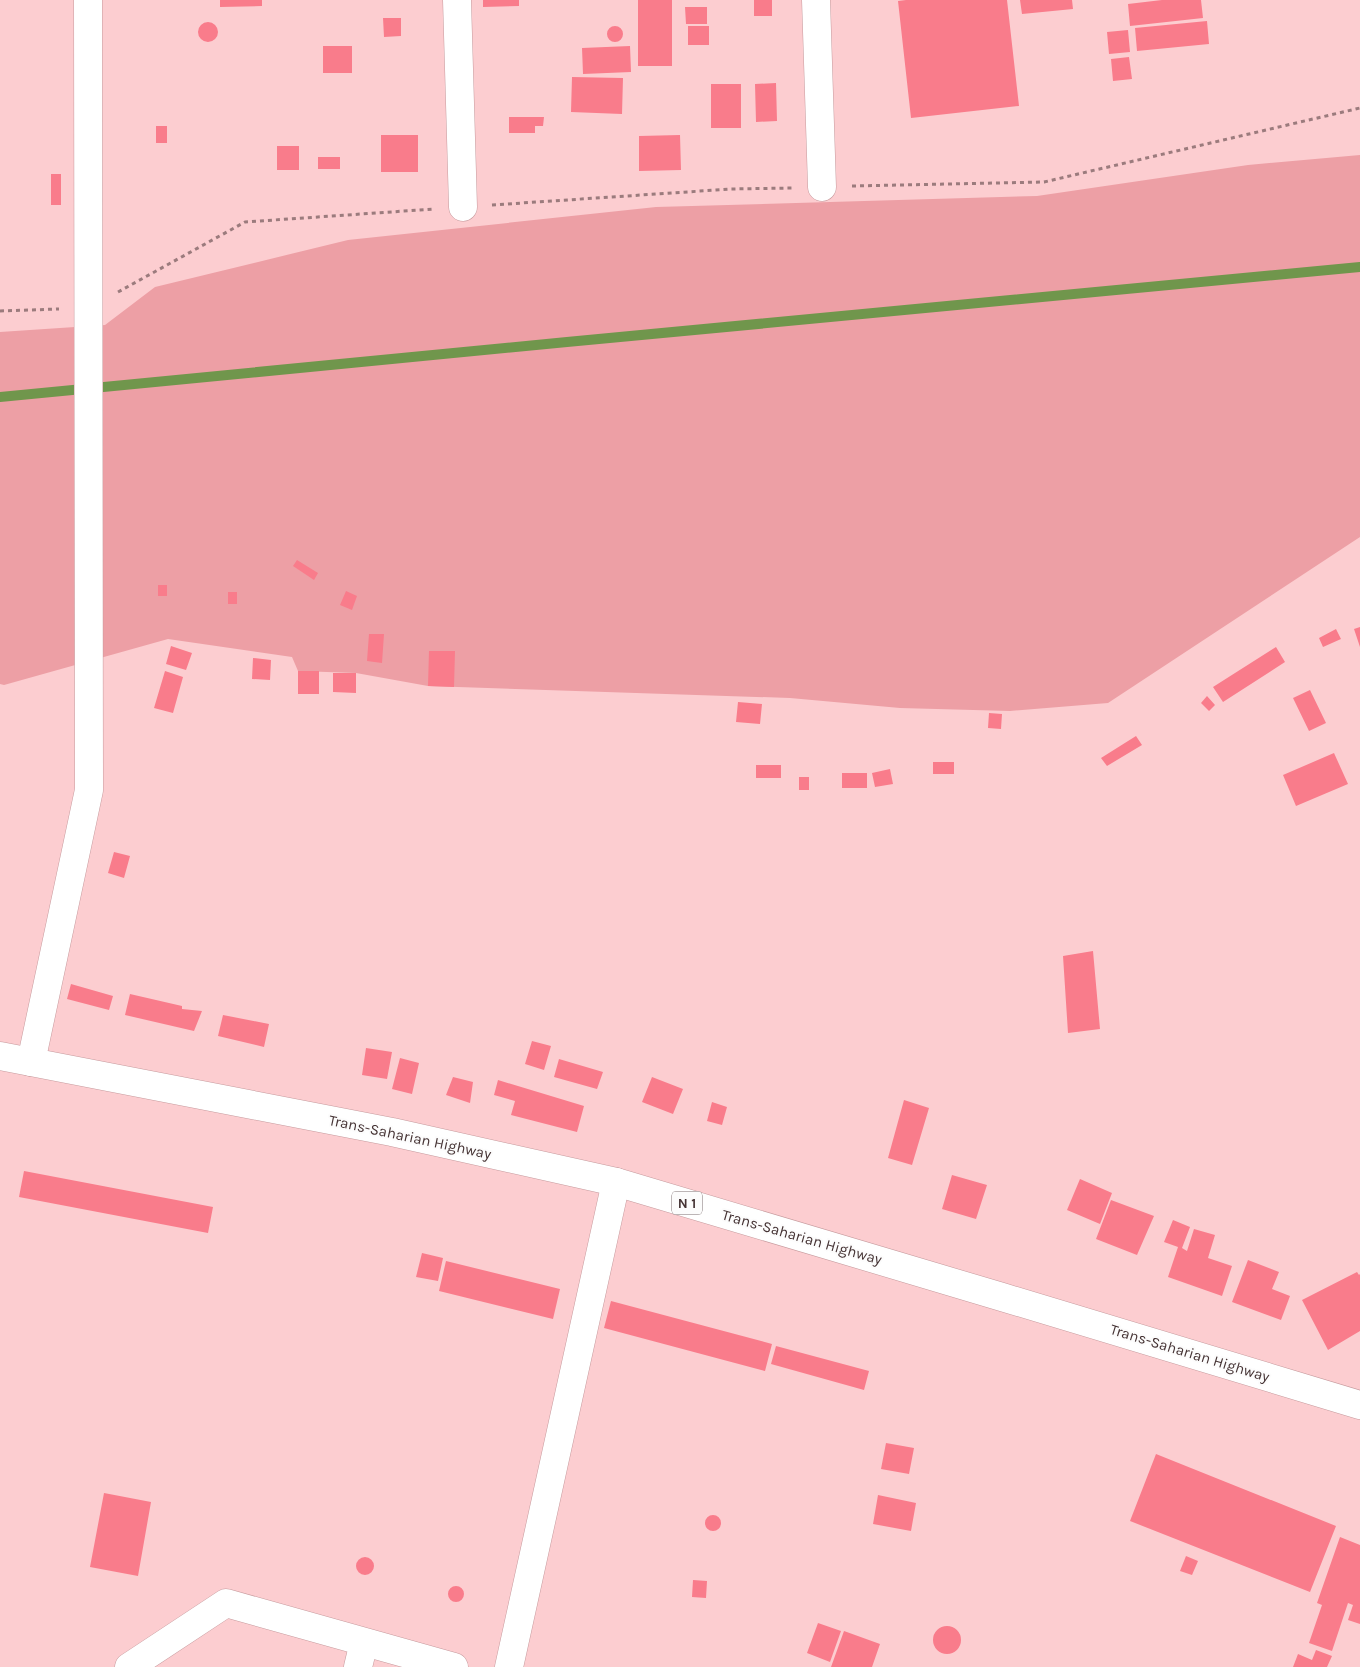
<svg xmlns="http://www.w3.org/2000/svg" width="1360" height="1667" font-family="Karla,sans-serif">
	<rect width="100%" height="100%" fill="#fccdd0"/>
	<path fill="#ed9fa5" d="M1360,155v382l-252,166 -98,8 -110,-3 -110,-10 -362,-12 -72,-13 -58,-2 -6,-14 -124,-18 -164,46 -4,-1v-352l105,-7 50,-38 193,-47 308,-33 381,-11 211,-31z"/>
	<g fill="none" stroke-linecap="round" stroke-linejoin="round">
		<path stroke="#70964c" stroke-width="10" d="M0,397l567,-55 793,-75"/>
	</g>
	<path fill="#f97c8b" d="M220,0h42v6l-42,1z
		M483,0h36v6l-36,1z
		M638,0h34v66h-34z
		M754,0h18v16h-18z
		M906,0h101l12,106 -108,12 -13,-117z
		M1020,0h52l1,9 -51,5z
		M1162,0h39l2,18 -73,8 -2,-22z
		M685,7h22v17h-21z
		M383,18h18v18l-17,1z
		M1207,21l2,23 -72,7 -2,-23z
		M198 32a10 10 0 1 1 20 0a10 10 0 1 1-20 0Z
		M607 34a8 8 0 1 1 16 0a8 8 0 1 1-16 0Z
		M688,26h21v19h-21z
		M1128,30l2,22 -21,2 -2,-22z
		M323,46h29v27h-29z
		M630,46l1,26 -48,2 -1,-26z
		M1129,57l3,22 -19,2 -2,-22z
		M572,77l51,1 -1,36 -51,-2z
		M776,83l1,38 -21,1 -1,-38z
		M711,84h30v44h-30z
		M509,117h35l-1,9h-8v7h-26z
		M156,126h11v17h-11z
		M381,135h37v37h-37z
		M680,135l1,35 -42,1v-35z
		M277,146h22v24h-22z
		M318,157h22v12h-22z
		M51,174h10v31h-10z
		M297,560l21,13 -4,7 -21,-14z
		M158,585h9v11h-9z
		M346,591l11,5 -5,14 -12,-5z
		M228,592h9v12h-9z
		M1360,627v20l-6,-18z
		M1336,629l5,10 -18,8 -4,-9z
		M369,634h15l-2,29 -15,-2z
		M171,646l21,7 -6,17 -20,-6z
		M1276,647l9,15 -62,40 -10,-15z
		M429,651h26l-1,36 -26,-1z
		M253,658l18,2 -1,20 -18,-1z
		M165,671l18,6 -10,36 -19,-5z
		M298,671h21v23h-21z
		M333,673h23v20l-23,-1z
		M1310,690l16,33 -17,8 -16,-33z
		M1207,696l8,9 -6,6 -8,-8z
		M738,702l24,2 -2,20 -24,-2z
		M989,713l13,1 -1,15 -13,-1z
		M1136,736l6,9 -35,21 -6,-8z
		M1334,753l14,31 -52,22 -13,-31z
		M933,762h21v12h-21z
		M756,765h25v13h-25z
		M890,769l3,15 -18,3 -3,-14z
		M842,773h25v15h-25z
		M799,777h10v13h-10z
		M114,852l16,4 -6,22 -16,-5z
		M1093,951l7,78 -32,4 -5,-77z
		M71,984l42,12 -4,14 -42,-11z
		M130,994l52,12v3l20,2 -8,20 -69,-16z
		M223,1015l46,9 -5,23 -46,-11z
		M532,1041l19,5 -7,24 -19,-6z
		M366,1048l26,4 -5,27 -25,-4z
		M400,1058l19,5 -7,31 -20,-5z
		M559,1059l44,13 -6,17 -43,-12z
		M453,1077l20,5 -3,21 -24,-8z
		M652,1077l31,12 -10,25 -31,-12z
		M498,1080l86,26 -7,26 -66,-17 4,-14 -21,-6z
		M904,1100l25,8 -17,57 -24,-7z
		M712,1102l15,5 -5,18 -15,-4z
		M24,1171l189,36 -5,26 -189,-36z
		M952,1175l35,10 -11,34 -34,-10z
		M1080,1179l32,14 -12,31 -33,-14z
		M1111,1200l43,16 -17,39 -41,-16z
		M1173,1220l17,7 -8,21 5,3 7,-22 21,6 -7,23 24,8 -10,30 -54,-19 10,-30 -14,-5z
		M422,1253l21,5 -5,23 -22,-4z
		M1248,1260l31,12 -7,17 18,7 -9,24 -49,-18z
		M446,1261l114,28 -7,30 -114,-28z
		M1357,1272l2,3 1,-1v57l-32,19 -26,-50z
		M611,1301l161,43 -7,27 -161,-43z
		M776,1346l93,25 -5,19 -93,-26z
		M886,1443l28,5 -5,26 -28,-5z
		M1156,1454l180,72 -26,66 -180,-71z
		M104,1493l47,9 -13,74 -48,-9z
		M878,1495l38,8 -5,28 -38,-7z
		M705 1523a8 8 0 1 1 16 0a8 8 0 1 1-16 0Z
		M1340,1537l20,8v79l-12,-4 5,-15 -5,-2 -16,48 -23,-8 13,-38 -5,-2z
		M1186,1556l12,5 -6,14 -12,-4z
		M356 1566a9 9 0 1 1 18 0a9 9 0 1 1-18 0Z
		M693,1580l14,1 -1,17 -14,-1z
		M448 1594a8 8 0 1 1 16 0a8 8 0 1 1-16 0Z
		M818,1623l23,8 -11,31 -23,-9z
		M933 1640a14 14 0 1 1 28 0a14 14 0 1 1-28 0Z
		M844,1631l36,13 -8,23h-41z
		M1316,1650l16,6 -5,11h-34l5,-13 14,6z"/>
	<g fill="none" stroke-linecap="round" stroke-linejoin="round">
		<defs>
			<path id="minor" d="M457,0l6,207
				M816,0l6,187
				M31,1062l58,-272 -1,-790
				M129,1667l97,-64 228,64
				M358,1667l6,-25
				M509,1667l107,-485"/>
			<path id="highway" d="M0,1056l392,76 224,50 386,115 358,108"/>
		</defs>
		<use href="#minor" stroke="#c69a9d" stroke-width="29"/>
		<use href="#highway" stroke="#c69a9d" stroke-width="29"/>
		<path stroke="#9b7b7d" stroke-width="3" stroke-dasharray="4 4" stroke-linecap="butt" d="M852,186l192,-4 316,-74
			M492,205l239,-16 62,-1
			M118,292l127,-70 189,-13
			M0,311l59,-2"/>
		<use href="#minor" stroke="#fff" stroke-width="28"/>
		<use href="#highway" stroke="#fff" stroke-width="28"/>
	</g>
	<g text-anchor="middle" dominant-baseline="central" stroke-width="4" stroke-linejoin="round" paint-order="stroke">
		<rect fill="#fcfcfc" stroke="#7c6f70" stroke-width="1" x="672" y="1191.5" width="30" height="23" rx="4"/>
		<g font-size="14" font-weight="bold" fill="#453334">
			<text x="687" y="1203">N 1</text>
		</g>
		<g font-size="15" fill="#453334" stroke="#fcfcfc">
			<text transform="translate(410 1137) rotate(12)">Trans-Saharian Highway</text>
			<text transform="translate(802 1237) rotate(16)">Trans-Saharian Highway</text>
			<text transform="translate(1190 1353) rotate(17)">Trans-Saharian Highway</text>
		</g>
	</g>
</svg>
